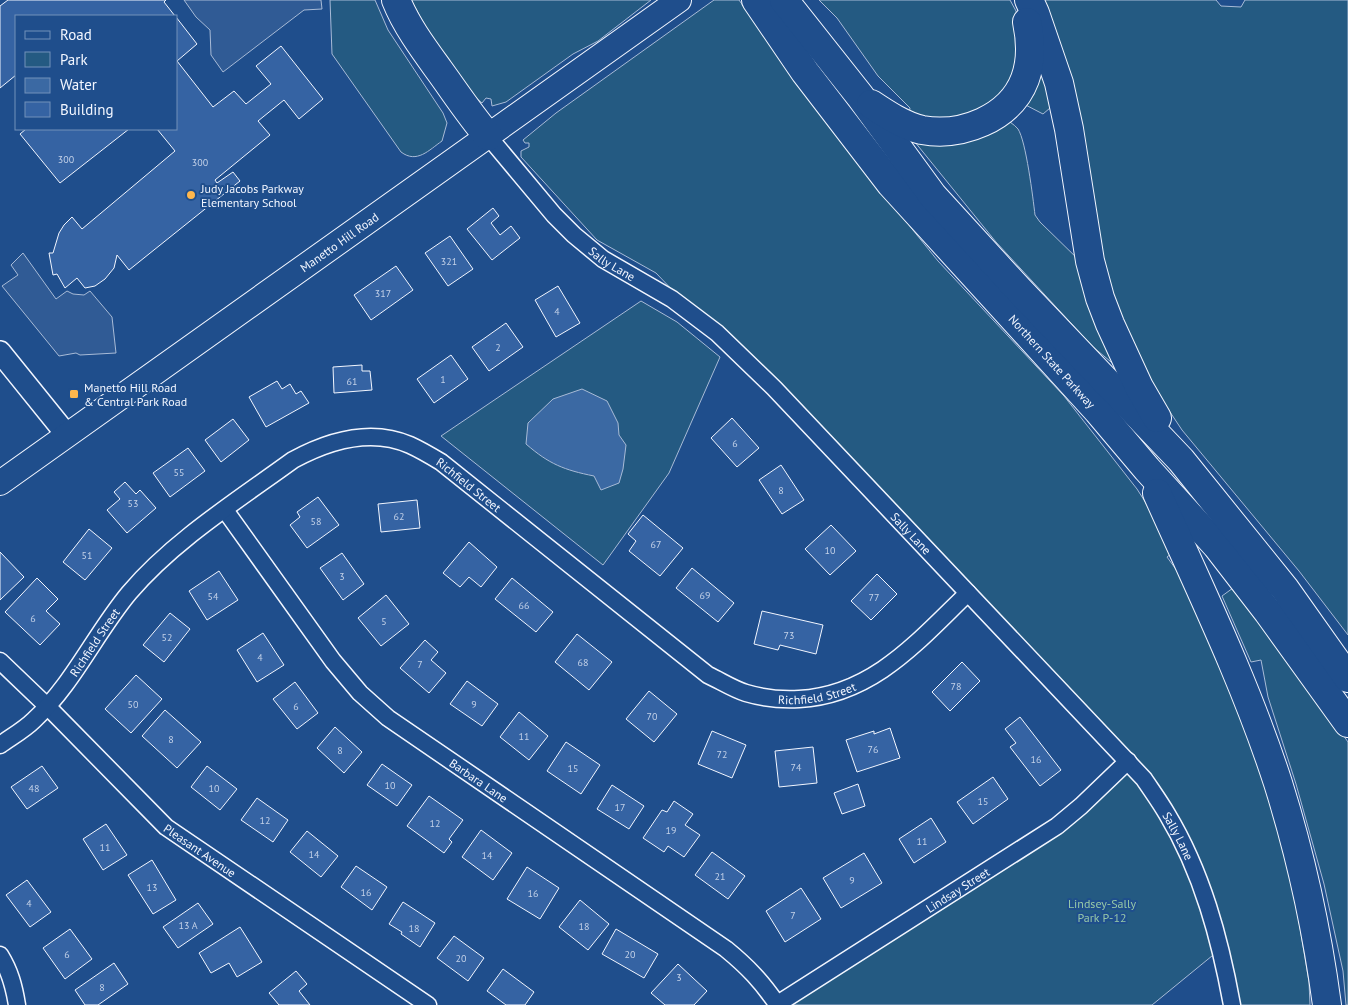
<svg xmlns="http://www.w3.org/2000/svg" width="1348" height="1005" font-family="'PT Sans',sans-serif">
	<rect width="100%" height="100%" fill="#1f4e8c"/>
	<path fill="#245a82" stroke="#a8bbd7" d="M330,0h45l13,30 55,83 4,10 -5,18c-13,9 -25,23 -41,11l-69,-98z
		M411,0h240l-53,41 -25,13 -67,48 -14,4 -1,-7 -5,-1 -4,5 -8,-7 -34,-43z
		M714,0h25l93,130 106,131 126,135 73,93 39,61 -9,7 40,55 81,244 21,126 1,23h-82l-10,-54 -66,54h-374l282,-180 67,-60 -471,-492 -59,-33 -76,-83v-6l8,-4v-4h-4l-2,-3 33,-27z
		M819,0h191l6,11 8,42 -12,38 -56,32 -47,-8 1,-7 -32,-32 -41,-58z
		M1037,0h179l5,6 20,1 4,-7h103v635l-49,-64 -117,-141 -38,-57 -31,-66z
		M1039,57l18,45 -14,12 -25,-13z
		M1002,117c6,4 12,7 16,12 8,12 15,69 17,86l5,7 43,42 45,112 -35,-29 -97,-105 -86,-106z
		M641,301l36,21 43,35 -51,116 -66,92 -162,-129z
		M1233,588l64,81 51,73v263h-2l-3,-34 -19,-87 -28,-100 -28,-87 -7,-37 -10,2 -29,-66z"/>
	<path fill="#305b95" stroke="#a8bbd7" d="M184,0h137l1,9 -18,1 -81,62 -12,-17 -1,-25 -14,-13z
		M23,253l33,46 11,-8 6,3 11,1 6,-4 22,26 4,36 -36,2 -4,-2 -17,3 -57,-70 16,-11 -7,-10z"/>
	<path fill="#3b69a3" stroke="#a8bbd7" d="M582,389l25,12 11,22 1,12 7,10 -3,24 -4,14 -18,7 -7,-14c-30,-6 -45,-12 -68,-32l2,-21 25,-24z"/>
	<path fill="#3563a3" stroke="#f2f6ff" d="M8,0h158l-2,2 11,14h-159v59l-16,13v-82z
		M176,17l21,27 -20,17 36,46 21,-16 12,13 25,-20 -15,-18 25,-20 42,53 -24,20 -15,-19 -26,21 12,14 -55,45 2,3 16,-11 7,9 -111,89 -12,-15 -3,13 -9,11 -10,7 -10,2 -8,-10 -12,10 -8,-14 -4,1 -4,-22h4l6,-20 5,-8 8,-8 10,12 93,-78 -18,-22h19z
		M26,129h103l-69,54 -40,-49z
		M493,208l6,8 -8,7 9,12 11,-9 9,12 -28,22 -25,-31z
		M450,236l23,33 -25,17 -23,-33z
		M396,266l17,24 -42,30 -17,-25z
		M558,286l22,37 -24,14 -21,-37z
		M506,323l17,24 -34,24 -17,-24z
		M451,355l17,24 -34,24 -17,-24z
		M362,365v6h8l2,19 -38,3 -1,-26z
		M277,381l5,8 8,-5 6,10 5,-3 8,12 -43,24 -17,-30z
		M732,418l27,30 -22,19 -26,-29z
		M233,419l16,21 -28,22 -16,-22z
		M188,448l17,23 -35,26 -17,-24z
		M781,465l23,35 -22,14 -23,-34z
		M125,482l11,12 4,-4 16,18 -29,25 -20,-23 13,-11 -6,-7z
		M318,497l21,28 -32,23 -17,-23 10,-8 -3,-5z
		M417,500l3,28 -39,4 -3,-28z
		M643,515l40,33 -23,28 -31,-25 7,-10 -8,-7z
		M831,525l25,26 -26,24 -25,-26z
		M89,529l23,19 -27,32 -22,-18z
		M469,542l28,25 -16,20 -12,-10 -9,10 -17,-14z
		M0,552l24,25 -24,23z
		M342,553l22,31 -21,16 -23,-32z
		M692,568l42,35 -16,19 -42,-34z
		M219,571l19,29 -31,20 -18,-29z
		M877,574l20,20 -26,26 -20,-19z
		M37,578l21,21 -12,12 14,13 -20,21 -35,-33z
		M512,578l41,34 -17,20 -41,-33z
		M386,595l23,29 -28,22 -23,-28z
		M762,611l61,14 -7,29 -36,-9 -2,5 -24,-6z
		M170,613l20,16 -26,33 -21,-17z
		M263,633l21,32 -27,17 -20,-32z
		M577,634l35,28 -23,28 -34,-28z
		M425,640l13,12 -7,8 15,13 -17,20 -29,-25z
		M962,662l18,19 -30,30 -18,-19z
		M136,675l26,24 -31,34 -26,-24z
		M467,681l31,23 -16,22 -32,-22z
		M295,682l23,31 -21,16 -24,-30z
		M649,691l28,23 -23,28 -28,-23z
		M165,710l36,32 -24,26 -35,-32z
		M519,712l29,24 -19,24 -29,-23z
		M1020,717l41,53 -21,16 -30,-39 6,-4 -11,-14z
		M335,727l27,25 -18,21 -27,-25z
		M890,728l10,30 -43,14 -11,-32 28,-9v3z
		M712,731l34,14 -14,33 -34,-14z
		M566,742l34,23 -19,29 -34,-23z
		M813,747l4,36 -38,4 -4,-36z
		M382,764l30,21 -15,21 -30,-21z
		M42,766l16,22 -31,21 -16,-22z
		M207,766l30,23 -17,21 -29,-23z
		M993,777l15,22 -35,25 -16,-22z
		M858,784l7,22 -23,8 -8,-21z
		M612,785l32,21 -15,23 -32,-20z
		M429,796l34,24 -14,19 3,3 -8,11 -37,-27z
		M257,798l31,22 -15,22 -32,-22z
		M674,801l19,13 -8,11 15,10 -16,22 -16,-11 -4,6 -21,-14 19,-28 5,2z
		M931,818l15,24 -32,21 -15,-24z
		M106,824l21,31 -24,15 -20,-31z
		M481,830l31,23 -19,27 -31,-23z
		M307,831l31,25 -17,21 -31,-25z
		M712,852l33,24 -17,23 -33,-24z
		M864,853l18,30 -41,25 -18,-30z
		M152,860l24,40 -23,14 -25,-39z
		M356,866l31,21 -15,23 -31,-23z
		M527,867l32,21 -19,31 -33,-20z
		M27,880l24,32 -21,15 -24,-32z
		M801,888l20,31 -36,23 -19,-31z
		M580,900l29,24 -21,26 -29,-23z
		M403,902l32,21 -15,24 -19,-13 1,-2 -13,-8z
		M198,903l15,21 -35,24 -15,-21z
		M240,927l22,35 -25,15 -8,-14 -18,10 -12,-20z
		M70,929l22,30 -27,20 -22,-31z
		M616,929l42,25 -14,24 -42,-24z
		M454,936l30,22 -16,23 -31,-23z
		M114,963l14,21 -30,21h-13l-10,-15z
		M678,964l29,27 -13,14h-29l-14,-12z
		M503,969l31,23 -9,13h-19l-19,-14z
		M296,971l11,13 -8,7 11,14h-31l-10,-12z"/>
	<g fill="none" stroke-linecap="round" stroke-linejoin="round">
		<defs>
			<g id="minor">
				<path id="s1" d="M488,136l66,79 20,20 29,24 69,40 45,34 57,55 370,391c8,12 16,23 23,35 35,58 53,125 65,191"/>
				<path id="s2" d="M225,510l108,151 27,32 28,25 338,231c22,18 35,32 51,55"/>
				<path id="s3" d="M0,661l47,45 119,121 262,178"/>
				<path id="s4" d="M0,745c11,-8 24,-15 34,-25 39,-36 61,-86 95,-127 44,-52 109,-93 164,-133 35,-19 78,-32 117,-15 11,5 21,11 31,17l267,213c13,6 25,14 38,18 17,5 35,7 53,6 74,-4 119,-58 169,-106"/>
				<path d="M0,955c10,16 14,31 17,50"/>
				<path id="s5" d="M776,1005l281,-179 24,-20 47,-45"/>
			</g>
			<path id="tertiary" d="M0,352l67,83"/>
			<g id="secondary">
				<path id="s6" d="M0,483l679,-483"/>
			</g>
			<g id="motorway">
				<path d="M396,0c10,25 27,48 43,70 16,22 31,45 49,66"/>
				<path id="s7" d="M756,0l49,72 86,112 207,227 49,58 70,77 51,66 80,111"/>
				<path d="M784,0l76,96 73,100 86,94 162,170 104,129 63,89"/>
				<path d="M1029,0l6,13 24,70 10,46 21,132 10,37 10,26 29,63 18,31"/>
				<path d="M871,104c15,10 33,22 51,26 39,7 88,-11 103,-51 7,-19 6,-38 2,-57"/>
				<path d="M1157,493c43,96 89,191 121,290 23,73 39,147 49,222"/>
			</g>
		</defs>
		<use href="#minor" stroke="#f2f6ff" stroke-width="19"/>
		<use href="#tertiary" stroke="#f2f6ff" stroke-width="24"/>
		<use href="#secondary" stroke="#f2f6ff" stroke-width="26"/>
		<use href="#motorway" stroke="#f2f6ff" stroke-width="30"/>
		<use href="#minor" stroke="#1f4e8c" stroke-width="16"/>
		<use href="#tertiary" stroke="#1f4e8c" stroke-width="21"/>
		<use href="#secondary" stroke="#1f4e8c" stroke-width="24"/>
		<use href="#motorway" stroke="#1f4e8c" stroke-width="28"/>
	</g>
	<g fill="#ffb74d" stroke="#1f4e8c" stroke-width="2">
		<circle cx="191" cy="195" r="5"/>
		<rect x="69" y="389" width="10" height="10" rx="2.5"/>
	</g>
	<g text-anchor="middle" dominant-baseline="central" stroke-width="4" stroke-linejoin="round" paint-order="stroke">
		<g font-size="10" fill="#c3d1e8">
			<text x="66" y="159">300</text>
			<text x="200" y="162">300</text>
			<text x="449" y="261">321</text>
			<text x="383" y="293">317</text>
			<text x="557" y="311">4</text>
			<text x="498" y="347">2</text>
			<text x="443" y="379">1</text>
			<text x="352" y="381">61</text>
			<text x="735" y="443">6</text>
			<text x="179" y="472">55</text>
			<text x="781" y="490">8</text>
			<text x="133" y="503">53</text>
			<text x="399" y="516">62</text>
			<text x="316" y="521">58</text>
			<text x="656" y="544">67</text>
			<text x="830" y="550">10</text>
			<text x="87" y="555">51</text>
			<text x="342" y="576">3</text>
			<text x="705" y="595">69</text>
			<text x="213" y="596">54</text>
			<text x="874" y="597">77</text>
			<text x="524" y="605">66</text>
			<text x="33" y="618">6</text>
			<text x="384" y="621">5</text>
			<text x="789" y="635">73</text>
			<text x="167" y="637">52</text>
			<text x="260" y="657">4</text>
			<text x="583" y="662">68</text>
			<text x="420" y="664">7</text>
			<text x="956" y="686">78</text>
			<text x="133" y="704">50</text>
			<text x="474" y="704">9</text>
			<text x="296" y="706">6</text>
			<text x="652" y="716">70</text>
			<text x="524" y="736">11</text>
			<text x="171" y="739">8</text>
			<text x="873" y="749">76</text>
			<text x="340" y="750">8</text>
			<text x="722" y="754">72</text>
			<text x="1036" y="759">16</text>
			<text x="796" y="767">74</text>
			<text x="573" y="768">15</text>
			<text x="390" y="785">10</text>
			<text x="34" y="788">48</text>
			<text x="214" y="788">10</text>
			<text x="983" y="801">15</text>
			<text x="620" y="807">17</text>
			<text x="265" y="820">12</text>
			<text x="435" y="823">12</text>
			<text x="671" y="830">19</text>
			<text x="922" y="841">11</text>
			<text x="105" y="847">11</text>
			<text x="314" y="854">14</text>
			<text x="487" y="855">14</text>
			<text x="720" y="876">21</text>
			<text x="852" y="880">9</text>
			<text x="152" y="887">13</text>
			<text x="366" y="892">16</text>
			<text x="533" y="893">16</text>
			<text x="29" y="903">4</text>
			<text x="793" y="915">7</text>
			<text x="188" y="925">13 A</text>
			<text x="584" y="926">18</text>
			<text x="414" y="928">18</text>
			<text x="67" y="954">6</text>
			<text x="630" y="954">20</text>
			<text x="461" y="958">20</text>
			<text x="679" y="977">3</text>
			<text x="102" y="987">8</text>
		</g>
		<g font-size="12" fill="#f2f6ff" stroke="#1f4e8c" text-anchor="start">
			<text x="201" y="188">Judy Jacobs Parkway<tspan x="201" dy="14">Elementary School</tspan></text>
			<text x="84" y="387">Manetto Hill Road<tspan x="84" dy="14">&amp; Central Park Road</tspan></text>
		</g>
		<g font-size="12" fill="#f2f6ff" stroke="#1f4e8c">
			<text stroke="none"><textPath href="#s6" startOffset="416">Manetto Hill Road</textPath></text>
			<text stroke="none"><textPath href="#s1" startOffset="179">Sally Lane</textPath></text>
			<text stroke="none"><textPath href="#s7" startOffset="468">Northern State Parkway</textPath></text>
			<text stroke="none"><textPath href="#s4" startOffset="606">Richfield Street</textPath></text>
			<text stroke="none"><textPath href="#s1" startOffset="584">Sally Lane</textPath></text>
			<text stroke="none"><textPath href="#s4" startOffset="141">Richfield Street</textPath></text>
			<text stroke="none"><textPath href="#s4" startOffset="1026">Richfield Street</textPath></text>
			<text stroke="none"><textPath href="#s2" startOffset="375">Barbara Lane</textPath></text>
			<text stroke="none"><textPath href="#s1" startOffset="989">Sally Lane</textPath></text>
			<text stroke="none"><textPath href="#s3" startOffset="276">Pleasant Avenue</textPath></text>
			<text stroke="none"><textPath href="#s5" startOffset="215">Lindsay Street</textPath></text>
		</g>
		<g font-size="12" fill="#97c8a6" stroke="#1f4e8c">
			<text x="1102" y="903">Lindsey-Sally<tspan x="1102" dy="14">Park P-12</tspan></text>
		</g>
	</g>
	<rect x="15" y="15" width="162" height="115" fill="#1f4e8c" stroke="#7391ba"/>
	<rect x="25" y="31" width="25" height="8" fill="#1f4e8c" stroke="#7391ba"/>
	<text x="60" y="40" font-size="15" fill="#f2f6ff">Road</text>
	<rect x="25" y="52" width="25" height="15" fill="#245a82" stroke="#7391ba"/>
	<text x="60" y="65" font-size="15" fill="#f2f6ff">Park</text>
	<rect x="25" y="78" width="25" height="15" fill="#3b69a3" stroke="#7391ba"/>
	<text x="60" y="90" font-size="15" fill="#f2f6ff">Water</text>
	<rect x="25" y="102" width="25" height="15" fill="#3563a3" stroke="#7391ba"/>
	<text x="60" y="115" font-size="15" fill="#f2f6ff">Building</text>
</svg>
